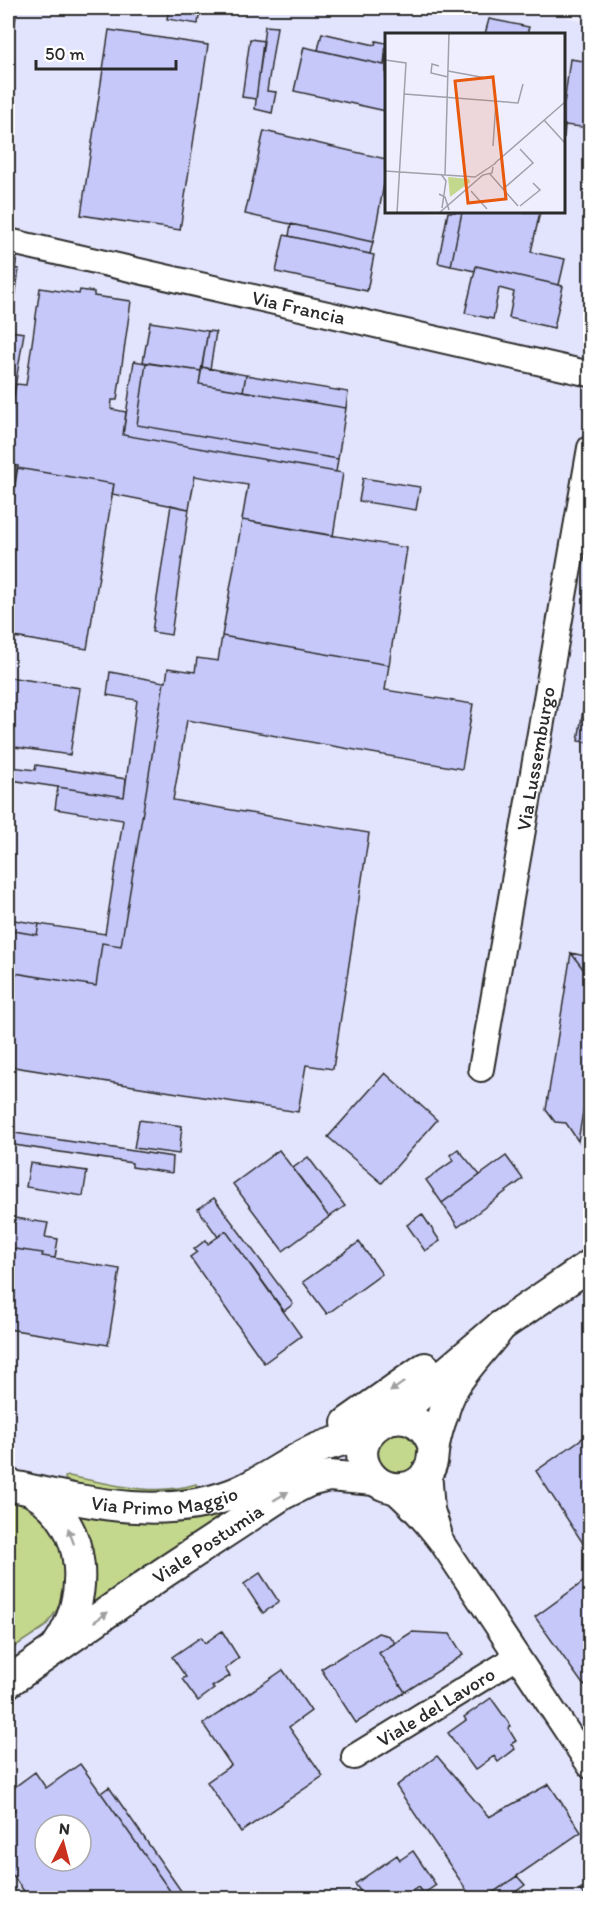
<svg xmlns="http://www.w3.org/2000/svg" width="598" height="1906" font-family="Itim,sans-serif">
	<rect width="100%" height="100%" fill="#eeeefe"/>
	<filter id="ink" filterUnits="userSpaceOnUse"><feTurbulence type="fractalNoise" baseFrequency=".0167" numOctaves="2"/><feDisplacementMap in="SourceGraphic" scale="12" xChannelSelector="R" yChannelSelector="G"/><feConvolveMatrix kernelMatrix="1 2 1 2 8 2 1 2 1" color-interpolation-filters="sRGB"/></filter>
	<g filter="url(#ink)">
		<path fill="#e2e3fd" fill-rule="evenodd" d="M8,8h527l55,16v1874h-582zM386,34h178v178h-178zM45,1825h36v36h-36z"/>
		<path fill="#c4d88d" stroke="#78825c" stroke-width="1.5" d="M382,1432l37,3 4,29 -27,14 -18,-10 -4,-25z
			M69,1476c42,8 85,21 127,8l1,4 -3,2 -32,6 -54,-6 -42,-8 -1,-5z
			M8,1500l16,4 15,9 15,14 16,38 -8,37 -16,24 -38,25z
			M67,1509l66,11 52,1 38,-11 5,9 -145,91z"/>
		<path fill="#c6c8fa" stroke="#2b2b2b" stroke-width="1.5" fill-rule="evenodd" d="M169,8h31l-2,16 -31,-5z
			M8,15l8,1 -8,55z
			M489,19l40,8 -2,7h-42z
			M265,26l12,1 -10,64 9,1 -4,21 -17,-4z
			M109,30l99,15 -28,185 -99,-15z
			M322,33l53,12 1,-4 10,2 -2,22 -66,-15z
			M250,39l14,2 -8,58 -14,-2z
			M304,47l80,18 2,-11v57l-92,-20z
			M570,59l20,3v66l-25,-3 -1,13v-33z
			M264,131l122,28v15l-13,68 -128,-28z
			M448,212h14l-11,54 -13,-3z
			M462,212h78l-9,40 34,7 -6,26 -83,-19 -1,5 -24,-5z
			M291,224l82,18 -3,12 -81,-18z
			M284,235l90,20 -7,36 -91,-19z
			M8,255l9,2 -2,12 -7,-1z
			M476,266l87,20 -9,42 -45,-10 5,-26 -15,-4 -6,31 -28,-6z
			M8,268l11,1 -11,80z
			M40,288l39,6 1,-4 14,2v4l37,5 -14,99h-5l-1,9 15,3 -3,23 220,38 -10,63 -91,-16 6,-35 -53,-9 -6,33 -77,-15 2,-10 -97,-16 1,-2 -10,-2v-32l8,-48 10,1z
			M150,322l58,9 -7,40 -58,-9z
			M10,331l14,2 -16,96v-80z
			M208,331l8,1 -6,37 -8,-2z
			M134,361l12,2 -9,62 201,34 -2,13 -213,-37z
			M146,363l55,8 -2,13 147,24 -8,51 -201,-34z
			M202,367l44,8 -3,16 -44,-7z
			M246,375l102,17 -2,16 -103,-17z
			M8,464l10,2 -10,63z
			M17,468l97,16 -27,165 -79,-13v-107z
			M363,478l57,9 -4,23 -57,-9z
			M171,505l18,4 -18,126 -19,-3z
			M242,520l165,28 -18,117 -167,-29z
			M222,636l167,29 -4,25 88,14 -11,65 -275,-49 -14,80 196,33 -36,236 -27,-4 -8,47 -290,-46v-94l88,14 6,-43 19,3 43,-264h2l2,-14 27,4 2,-14 21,3z
			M590,666v77l-12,-2z
			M110,672l54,10 -43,264 -19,-3 -6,43 -88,-14v-42l29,5 2,-11 66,10 18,-114 -68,-11 3,-22 66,10 13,-97 -30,-5z
			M8,677l72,11 -10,67 -62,-9z
			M36,765l90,14 -2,18 -113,-17 1,-13 23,3z
			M8,919l31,5 -2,11 -29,-5z
			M590,952v26l-19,-25 14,3z
			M571,953l19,25v94l-12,69 -12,-18 -11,-1 -9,-12z
			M385,1073l52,47 -55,63 -54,-46z
			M139,1120l43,6 -3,28 -45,-6z
			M8,1132l165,25 -1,16 -40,-6v-4l-124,-19z
			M458,1149l22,26 -38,28 -16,-23 28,-20 -4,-5z
			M279,1150l50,67 -46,34 -50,-67z
			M506,1156l17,23 -65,48 -16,-24z
			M308,1157l37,49 -16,11 -36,-49z
			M30,1163l57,8 -4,25 -57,-9z
			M214,1198l79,106 -9,7 -58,-80 -8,6 -20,-28z
			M422,1214l18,27 -15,10 -18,-26z
			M8,1217l40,6 -3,14 13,2 -3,19 -13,-2 1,-3 -35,-5z
			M226,1231l75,105 -37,27 -74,-106 7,-5 -3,-3 12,-9 2,4z
			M359,1242l23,32 -55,40 -24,-32z
			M8,1248l35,5 -1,3 78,13 -12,76 -100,-16z
			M590,1433v121l-54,-83z
			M260,1573l19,29 -16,11 -19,-29z
			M590,1577v104l-6,5 -49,-69z
			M222,1631l17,27 -14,11 5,7 -18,11 2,2 -16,12 -16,-22 4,-2 -14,-20 29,-20 4,6z
			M412,1632l38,2 13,21 -58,37 -26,-39z
			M378,1633l11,3 6,7 -16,10 26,39 -49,31 -35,-54z
			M283,1670l28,41 -22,16 34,49 -82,56 -34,-50 24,-17 -28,-41z
			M491,1698l20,28 -3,2 8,13 -5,3 4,5 -17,13 -4,-6 -19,14 -27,-37 18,-13 -2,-3z
			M437,1756l52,61 60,-33 32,48 -96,66h-13l-76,-112z
			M80,1764l21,29 74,105h-146l-21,-29v-54l7,-5 -7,-11v-7l27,-20 11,16zM45,1825h36v36h-36z
			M109,1787l77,111h-11l-74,-105z
			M413,1851l23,34 -13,9 -5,-7 -16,11h-37l-10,-14 42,-29 3,5z
			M517,1876l8,9 -18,13h-22z
			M590,1883v15h-4l-6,-8z
			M418,1887l8,11h-24z"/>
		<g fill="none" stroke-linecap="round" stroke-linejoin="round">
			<defs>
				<g id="minor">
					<path id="s1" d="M8,241l582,133"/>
					<path id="s2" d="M481,1069l109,-621"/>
					<path d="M429,1471l3,39 7,22"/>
					<path d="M391,1488c20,16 35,34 51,55l148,223"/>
					<path id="s3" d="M354,1757l163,-100"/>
				</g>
				<g id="major">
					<path d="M394,1417l107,-91 89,-61"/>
					<path d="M347,1423l78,-55"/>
					<path d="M434,1447c-23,-64 -100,-10 -61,31 7,7 18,11 29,10 11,-1 21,-7 26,-17 6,-8 4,-17 6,-26 2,-10 5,-21 9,-31 2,-9 6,-18 10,-26 11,-20 34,-43 48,-62"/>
					<path id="s4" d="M8,1485c75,16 150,37 225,9 28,-11 51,-29 77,-42 17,-9 38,-13 57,-18"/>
					<path d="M35,1493c53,31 56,106 22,153"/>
					<path id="s5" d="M8,1682l155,-109 120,-79 26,-13 20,-5 46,4"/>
				</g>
			</defs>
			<use href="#minor" stroke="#2b2b2b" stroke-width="28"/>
			<use href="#major" stroke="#2b2b2b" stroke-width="34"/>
			<use href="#minor" stroke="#fff" stroke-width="24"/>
			<use href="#major" stroke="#fff" stroke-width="30"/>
		</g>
		<defs><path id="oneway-solid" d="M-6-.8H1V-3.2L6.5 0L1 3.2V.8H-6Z" transform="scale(1.5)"/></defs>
		<g fill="#a0a0a0">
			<use href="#oneway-solid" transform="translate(397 1387) rotate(145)"/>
			<use href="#oneway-solid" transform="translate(281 1496) rotate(-31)"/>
			<use href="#oneway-solid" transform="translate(71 1536) rotate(-110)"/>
			<use href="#oneway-solid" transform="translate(101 1617) rotate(-35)"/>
		</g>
	</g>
	<g text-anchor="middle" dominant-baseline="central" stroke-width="4.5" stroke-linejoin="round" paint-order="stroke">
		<g font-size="20" fill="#2b2b2b" stroke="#fff">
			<text stroke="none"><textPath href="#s1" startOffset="298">Via Francia</textPath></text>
			<text stroke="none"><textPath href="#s2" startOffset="315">Via Lussemburgo</textPath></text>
			<text stroke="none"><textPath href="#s4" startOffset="159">Via Primo Maggio</textPath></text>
			<text stroke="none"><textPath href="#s5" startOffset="243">Viale Postumia</textPath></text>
			<text stroke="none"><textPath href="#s3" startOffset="96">Viale del Lavoro</textPath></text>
		</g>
	</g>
	<g transform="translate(385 33)">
		<rect width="180" height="180" fill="#eeeefe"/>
		<path d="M63,144l21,2 1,3 -20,15z" fill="#c4d88d"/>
		<path fill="none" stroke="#a0a0aa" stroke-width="1.5" d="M0,27l21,3 -9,150M54,33l-7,-2 -1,9 17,4M63,38l38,7M19,61l114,9 5,-19M159,87l21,23M108,113l3,-45M110,130l70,-61M0,138l90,6 21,-14M56,141l5,7 -4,27M105,141l28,32M60,142l4,-142M118,156l30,-26 -13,-14M86,158l16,18M54,161l6,3 4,13M135,173l20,-16 -7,-7M54,180l44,-38 9,-2 1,-6"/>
		<path fill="#e8590c" fill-opacity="0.15" stroke="#e8590c" stroke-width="3" d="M108,44l13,122 -38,4 -13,-122z"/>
		<rect width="180" height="180" fill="none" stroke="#2b2b2b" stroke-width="3"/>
	</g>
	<rect width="598" height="1906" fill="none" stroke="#fff" stroke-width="30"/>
	<rect x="15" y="15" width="568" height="1876" fill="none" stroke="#2b2b2b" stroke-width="2" filter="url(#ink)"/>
	<g transform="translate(63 1843) rotate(6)"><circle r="28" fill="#ffffff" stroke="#aaaaaa" stroke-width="1.5"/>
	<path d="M0-4.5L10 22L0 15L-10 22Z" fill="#c8321e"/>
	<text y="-9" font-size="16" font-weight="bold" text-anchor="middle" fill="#2b2b2b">N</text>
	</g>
	<path d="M36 60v9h140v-9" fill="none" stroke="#2b2b2b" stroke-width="3"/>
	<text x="45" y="60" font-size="18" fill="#2b2b2b" stroke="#ffffff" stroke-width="4.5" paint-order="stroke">50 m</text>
</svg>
